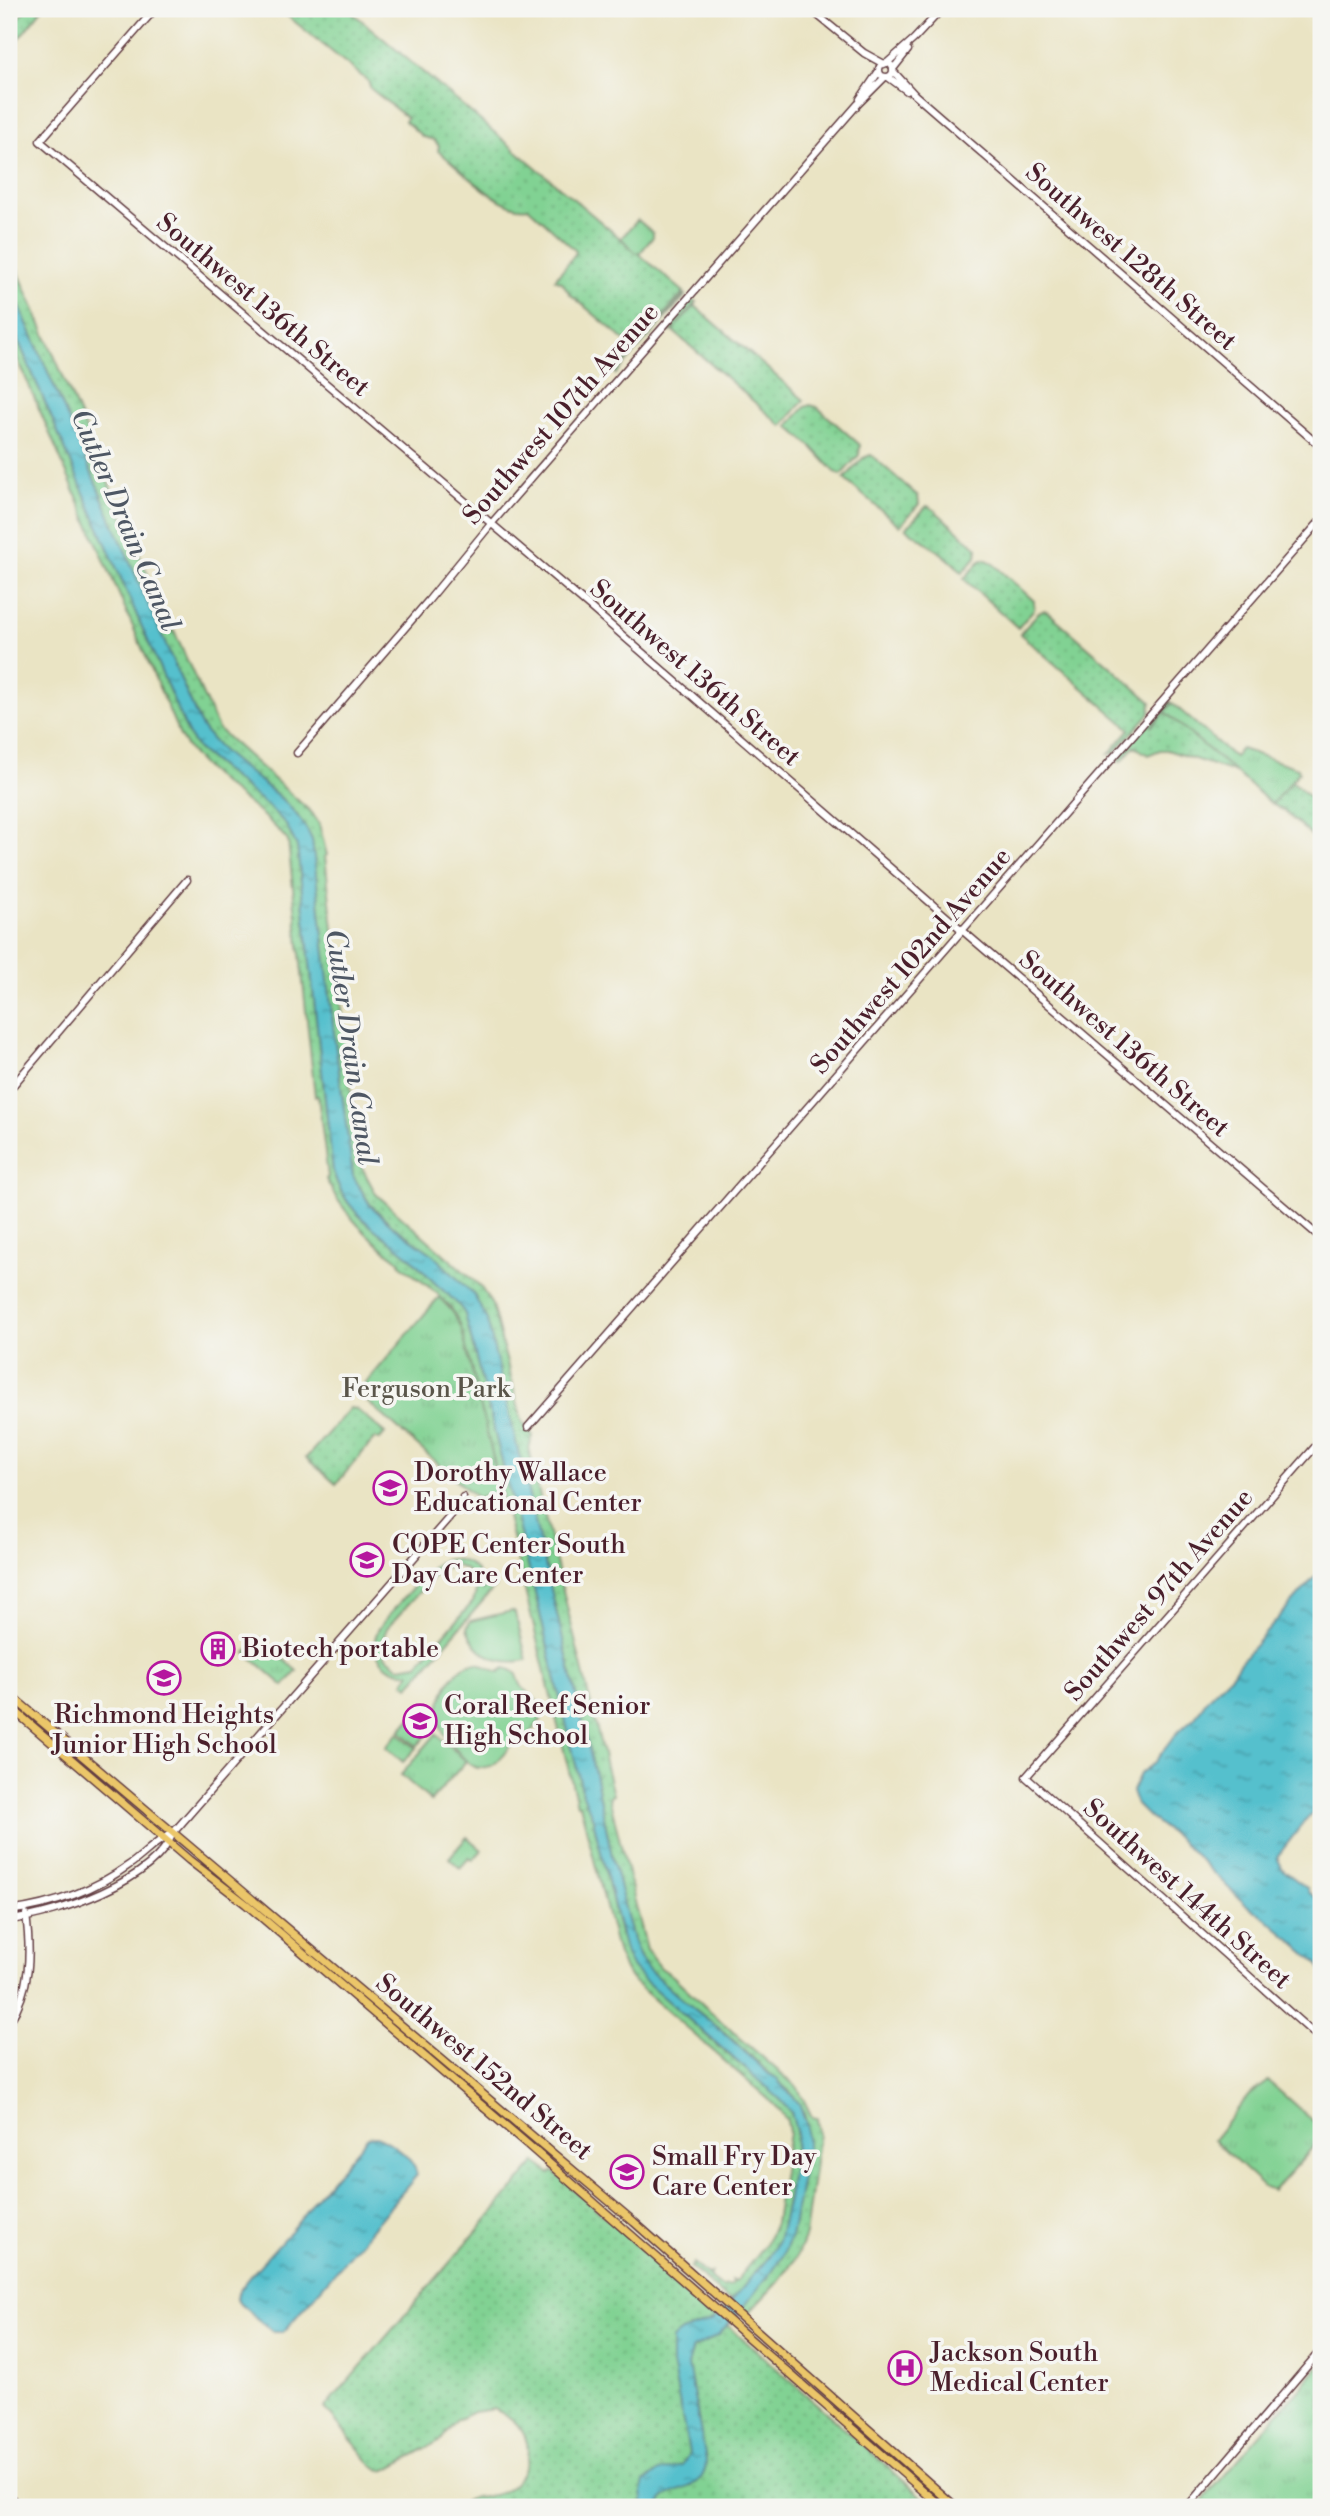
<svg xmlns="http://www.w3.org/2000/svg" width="1330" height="2516" font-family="'Libre Bodoni',serif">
	<defs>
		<pattern id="grass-dots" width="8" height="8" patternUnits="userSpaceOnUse" patternTransform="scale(1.75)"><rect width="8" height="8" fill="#81d293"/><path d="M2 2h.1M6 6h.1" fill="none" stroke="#71b47f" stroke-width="1.8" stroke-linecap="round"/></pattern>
		<pattern id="park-tufts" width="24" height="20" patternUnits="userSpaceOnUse" patternTransform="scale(1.75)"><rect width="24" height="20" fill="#81d293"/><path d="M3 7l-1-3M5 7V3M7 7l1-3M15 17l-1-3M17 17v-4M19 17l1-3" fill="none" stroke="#71b47f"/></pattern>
		<pattern id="water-ripples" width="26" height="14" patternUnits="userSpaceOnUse" patternTransform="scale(1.75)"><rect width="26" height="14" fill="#54c0cd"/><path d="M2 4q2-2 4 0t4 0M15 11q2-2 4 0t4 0" fill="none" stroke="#489ba7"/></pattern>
	</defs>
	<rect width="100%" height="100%" fill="#f6f6f2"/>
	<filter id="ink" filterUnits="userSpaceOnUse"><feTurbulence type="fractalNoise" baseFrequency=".0143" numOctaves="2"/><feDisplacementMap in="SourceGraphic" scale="14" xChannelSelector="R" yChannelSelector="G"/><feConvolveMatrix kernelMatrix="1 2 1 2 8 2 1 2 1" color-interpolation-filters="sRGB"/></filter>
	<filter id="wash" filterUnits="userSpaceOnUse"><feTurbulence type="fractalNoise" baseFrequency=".00686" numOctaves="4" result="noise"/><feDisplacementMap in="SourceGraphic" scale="28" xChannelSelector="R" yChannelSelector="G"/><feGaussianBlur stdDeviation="1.57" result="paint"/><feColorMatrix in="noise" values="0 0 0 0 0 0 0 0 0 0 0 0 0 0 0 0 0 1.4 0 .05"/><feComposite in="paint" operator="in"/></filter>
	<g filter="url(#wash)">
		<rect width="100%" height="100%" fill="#eae4c4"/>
		<path fill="url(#grass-dots)" stroke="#66785f" stroke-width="2" d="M26,9h16l-33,42v-20z
			M279,9h69l336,283 -50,56 -64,-54 -8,-12 -7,-3 21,-26 -1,-3 -47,-43c-27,6 -68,-40 -90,-56l1,-5 -5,-6 -11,-3 -18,-16 2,-3 -36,-29 -3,-8z
			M9,250l163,381h2l44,98 94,84 7,11 8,31 -2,1 34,306 17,32 104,92 12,19 30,116 11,15 -4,11 3,17 81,331 -4,2 38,153 14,18 12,8 43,41 82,71 14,29 5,1 2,15 -14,102 -9,23 -18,24 -32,34 -5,-6 1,-3 38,-47 11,-23 16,-87v-24l-3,-13 -13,-20 -67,-61 -47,-37 -30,-27 -7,-10 -7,-18 -20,-79 -16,-78 -110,-463 -13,-25 -43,-42 -37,-26 -24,-23 -17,-28 -18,-134 -23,-202c-23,-53 -83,-69 -112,-116l-191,-442z
			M684,294l2,1 -70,79 -1,-3z
			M691,299l5,3 -19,23 18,-19 109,94 -22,26 -109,-95 3,-4 -6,5 -4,-3z
			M9,319l180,417 9,13 72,59 15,15 12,23 36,326c14,45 46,58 79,87 8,8 15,16 23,24 10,10 23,17 30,31l71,283 47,197 10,25 27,114 13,35 85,78 56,47 14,14 7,15 2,21 -14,81 -5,17 -6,11 -39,48 -7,-2 -35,-31 3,-4 13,12 4,-2 -2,4 14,11 3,-2 2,1 4,-3 -1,-4 4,2 31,-38 9,-21 14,-91 -2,-11 -12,-16 -141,-123 -8,-10 -8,-17 -38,-151h-3l-117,-480 -9,-16 -12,-11v-2l-39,-31 1,-2c-32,-23 -58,-48 -75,-83l2,-2 -10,-81h-3l-27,-255c-31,-39 -84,-61 -108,-105l-171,-397z
			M810,405l7,2 43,38 -1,10 -18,20 -5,-2 -24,-26 -24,-21 17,-19z
			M871,455l47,41 1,8 -19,22 -56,-47 19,-21z
			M927,506l5,2 45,40 -1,9 -14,16c-11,-16 -39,-32 -56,-45z
			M984,559l7,3 43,39v8l-16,19 -54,-49 15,-17z
			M1043,611l5,1 103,90 -1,11 -36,40 -5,1 21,-25 -110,-95 18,-21z
			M1168,700l3,3 -20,24 14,-15 72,61 -70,-23h-7l-12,5 -14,-9 -12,15h-3l3,-8z
			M1292,781l24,22 5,1v40l-37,-33 -12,-7z
			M350,1408l6,1 29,24 -6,7 -4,-2 -39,46 -30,-26z
			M536,2162l14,12 3,-3 370,327 -4,9h-462c5,-4 12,-9 18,-10 10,-2 18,0 27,-5 25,-13 35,-46 15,-68 -6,-7 -15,-11 -23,-15l-21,3 -16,8 -16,20 -55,30 -6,1 -7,-5 -48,-58z"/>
		<path fill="url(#park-tufts)" stroke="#66785f" stroke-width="2" d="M638,220l15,13v4l-13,16h-4l-15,-15z
			M1172,703l62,54 7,-8 57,19 1,4 -27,32 -107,-92z
			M439,1297l13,14 9,16 40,163 -24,8 -115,-101 2,-6 -3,-2z
			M260,1638l37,33 -13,15 -38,-33z
			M436,1734l30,27 -35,40 -30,-26z
			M1268,2081l53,47v10l-48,53 -8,-3 -52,-48 36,-45z
			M1321,2364v143h-124z"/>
		<path fill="#81d293" stroke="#66785f" stroke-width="2" fill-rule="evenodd" d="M451,1559c19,1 30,12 32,31l7,-7 5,4 -86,99 -5,-4 6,-9c-22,1 -43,-19 -32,-43 7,-12 46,-57 58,-65 4,-4 9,-5 15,-6zM451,1565c20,2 30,18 22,37l-55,62 -18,3 -15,-11 -3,-15 5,-13 51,-57z
			M512,1611l3,2 12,47c-28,6 -51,-5 -60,-32l3,-7z
			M477,1663l22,9 6,-4c18,5 10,10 18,20 6,6 11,11 17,16l1,16c-4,4 -9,13 -15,15 -3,1 -6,1 -9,3 -9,8 -15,23 -26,28 -4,1 -12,3 -16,1 -11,-5 -35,-35 -36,-46 -3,-21 15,-58 38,-58z
			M412,1717l18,15 -13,14 -17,-15z
			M398,1733l18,15 -13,14 -17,-15z
			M467,1837l15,13 -9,10 -4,-2 -9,10 -11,-10z"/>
		<path fill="url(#water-ripples)" stroke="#4f707c" stroke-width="2" d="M9,282l191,442c29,47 89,63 112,116l23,202 18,134 17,29 24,22 37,26 43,42 13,25 110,463 16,78 20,79 7,18 7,10 30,27 46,37 46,42 9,5 1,3 20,21 8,23v24l-16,87 -11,23 -41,53 -21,23 -25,12 -5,17 18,95c0,28 -22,27 -42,37l-5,10h-15l-2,-15 2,-10 15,-10 23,-6 7,-13 -17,-89v-25l10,-7 31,-12 20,-21 36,-42 9,-16 10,-42 9,-65 -6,-22 -9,-11 -140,-123 -9,-10 -7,-13 -33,-136 -10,-25 -47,-197 -71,-283c-7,-13 -20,-21 -30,-31 -8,-8 -15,-16 -23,-24 -33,-29 -65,-42 -79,-88l-36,-325 -12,-23 -15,-15 -72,-59 -9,-13 -180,-417z
			M1321,1570v236l-13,11 -31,40 6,13 25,19v3l13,9v68l-5,-7 -48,-42 -24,-17 -64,-63 -30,-22 -13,-13 -5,-14 8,-17 14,-11 23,-30 18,-16 13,-19 24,-24 7,-11z
			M376,2136c15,6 39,23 41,39l-120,142 -14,15h-10l-33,-28 -3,-6 1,-5c22,-32 55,-60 74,-91l56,-65z"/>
	</g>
	<g filter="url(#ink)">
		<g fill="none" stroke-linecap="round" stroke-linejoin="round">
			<defs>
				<path id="tertiary" d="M155,9l-115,132 551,467 372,323 358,307
					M810,9l54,44 20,11
					M887,63l27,-24 28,-30
					M879 70a7 7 0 1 1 14 0a7 7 0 1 1-14 0Z
					M893,69l15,-19
					M893,71l22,24 406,352
					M888,77l19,14
					M860,99l19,-28
					M297,753l131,-152 63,-77 254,-291 113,-129 27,-27
					M9,1090l178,-210
					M528,1427l793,-907
					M1321,1440l-295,337 295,263
					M9,1911c44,-6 84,-20 120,-46 15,-10 27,-25 44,-32
					M9,1920c48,-6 145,-38 164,-87l287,-328 3,-8
					M9,2023c22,-35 22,-69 17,-109
					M9,2496l12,11
					M1187,2507l134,-157"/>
				<path id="primary" d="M9,1694l625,528 322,285
					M9,1706l180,154 57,44 281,240 415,363"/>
			</defs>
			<use href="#tertiary" stroke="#623d42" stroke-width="9"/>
			<use href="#primary" stroke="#623d42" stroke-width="10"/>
			<use href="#tertiary" stroke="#fff" stroke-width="6"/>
			<use href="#primary" stroke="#ebc669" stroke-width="7"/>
		</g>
	</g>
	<defs>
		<symbol id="school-ring" viewBox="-11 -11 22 22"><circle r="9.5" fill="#f6f6f2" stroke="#b5179e" stroke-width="1.5"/><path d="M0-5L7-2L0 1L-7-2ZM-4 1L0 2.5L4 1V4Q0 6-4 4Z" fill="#b5179e"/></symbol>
		<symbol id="building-ring" viewBox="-11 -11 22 22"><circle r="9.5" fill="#f6f6f2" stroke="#b5179e" stroke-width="1.5"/><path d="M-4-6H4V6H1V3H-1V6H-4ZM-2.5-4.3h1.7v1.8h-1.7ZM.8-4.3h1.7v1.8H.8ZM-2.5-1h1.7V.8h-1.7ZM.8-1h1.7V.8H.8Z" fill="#b5179e"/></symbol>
		<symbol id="hospital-ring" viewBox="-11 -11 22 22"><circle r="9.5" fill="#f6f6f2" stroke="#b5179e" stroke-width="1.5"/><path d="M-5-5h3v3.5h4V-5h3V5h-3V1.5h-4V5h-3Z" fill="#b5179e"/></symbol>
	</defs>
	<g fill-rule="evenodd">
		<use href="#school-ring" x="371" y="1469" width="38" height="38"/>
		<use href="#school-ring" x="348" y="1541" width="38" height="38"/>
		<use href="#building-ring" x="199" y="1630" width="38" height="38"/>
		<use href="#school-ring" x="145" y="1659" width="38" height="38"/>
		<use href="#school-ring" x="401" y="1702" width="38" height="38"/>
		<use href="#school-ring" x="608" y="2153" width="38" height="38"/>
		<use href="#hospital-ring" x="886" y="2349" width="38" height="38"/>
	</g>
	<g text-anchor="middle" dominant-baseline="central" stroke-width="7" stroke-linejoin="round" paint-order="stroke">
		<g font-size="26" fill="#4a1f2b" stroke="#f6f6f2">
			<text transform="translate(1131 257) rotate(41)">Southwest 128th Street</text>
			<text transform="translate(263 305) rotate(40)">Southwest 136th Street</text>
			<text transform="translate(561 414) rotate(-49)">Southwest 107th Avenue</text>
			<text transform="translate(695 673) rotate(41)">Southwest 136th Street</text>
			<text transform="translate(911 961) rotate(-49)">Southwest 102nd Avenue</text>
			<text transform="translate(1124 1044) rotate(41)">Southwest 136th Street</text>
			<text transform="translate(1159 1595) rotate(-49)">Southwest 97th Avenue</text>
			<text transform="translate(1187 1894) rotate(42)">Southwest 144th Street</text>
			<text transform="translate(484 2067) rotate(40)">Southwest 152nd Street</text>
		</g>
		<g font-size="26" fill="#5a554a" stroke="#f6f6f2">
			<text x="426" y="1389">Ferguson Park</text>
		</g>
		<g font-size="26" fill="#4a1f2b" stroke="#f6f6f2" text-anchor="start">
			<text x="414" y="1473">Dorothy Wallace<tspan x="414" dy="30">Educational Center</tspan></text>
			<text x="392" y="1545">COPE Center South<tspan x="392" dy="30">Day Care Center</tspan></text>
			<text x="242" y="1649">Biotech portable</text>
			<text x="444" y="1706">Coral Reef Senior<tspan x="444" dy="30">High School</tspan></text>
			<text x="164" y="1715" text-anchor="middle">Richmond Heights<tspan x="164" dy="30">Junior High School</tspan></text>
			<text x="652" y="2157">Small Fry Day<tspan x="652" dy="30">Care Center</tspan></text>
			<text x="930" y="2353">Jackson South<tspan x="930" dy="30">Medical Center</tspan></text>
		</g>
		<g font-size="28" font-style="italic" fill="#4e5764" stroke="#f6f6f2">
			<text transform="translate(125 520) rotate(67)">Cutler Drain Canal</text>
			<text transform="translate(351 1047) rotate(82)">Cutler Drain Canal</text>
		</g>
	</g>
	<rect width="1330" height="2516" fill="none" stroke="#f6f6f2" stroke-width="35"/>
</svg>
